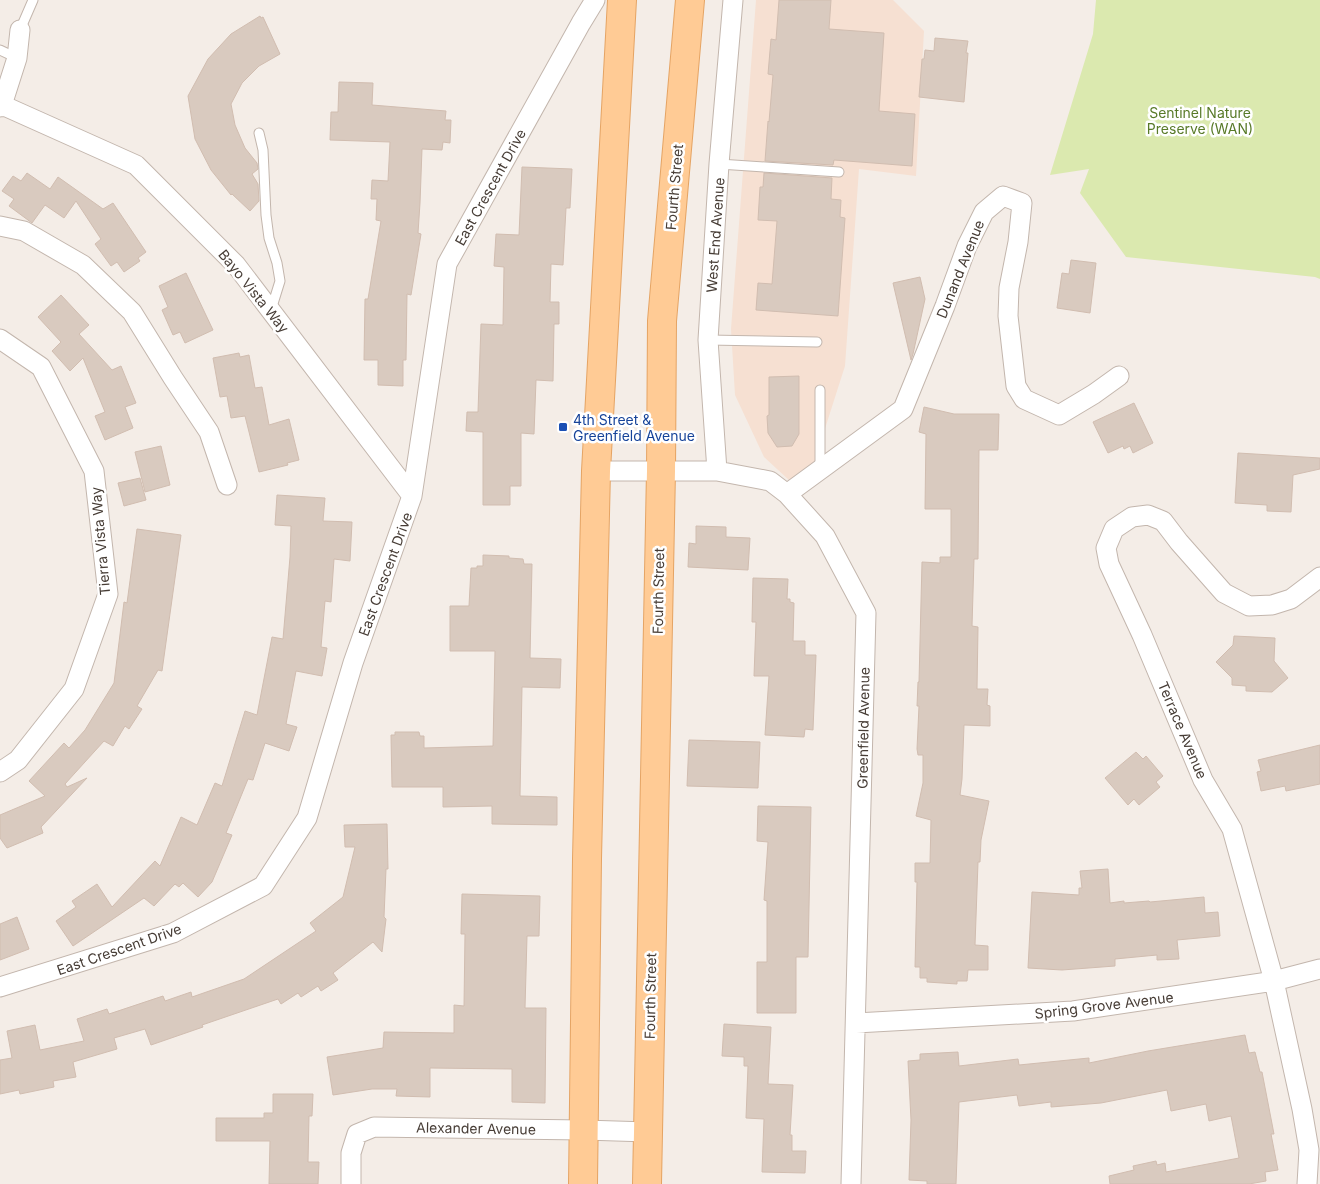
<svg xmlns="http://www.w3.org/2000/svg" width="1320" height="1184" font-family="Inter,sans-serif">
	<rect width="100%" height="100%" fill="#f4ede7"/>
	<path fill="#f6e0d2" d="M756,0h137l31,31 -8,145 -57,-7 -14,197 -31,97 -24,18 -26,-24 -29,-62 -4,-66z"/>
	<path fill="#dbe9af" d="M1096,0h224v279l-5,-2 -189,-20 -46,-64 9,-24 -39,6 43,-141z"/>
	<path fill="#d9cabf" stroke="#d1bdb0" d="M779,0h52l-2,29 55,4 -5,78 36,3 -3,52 -78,-6 -1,5 -68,-4 3,-40 1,1 4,-47 -5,-1 3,-35 5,1z
		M260,16l1,2 2,-1 17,37 -21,12 -17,17 -11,21 4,21 10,23 12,15 1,6 -6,5 6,10 1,17 -9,10 -18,-17 -1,1 -20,-25 -16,-31 -7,-43 20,-37 23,-25z
		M935,38l33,3 -2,12h2l-4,49 -45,-5 3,-38h2l1,-9 9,1z
		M339,82l34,1 -1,22 74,6 -1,9h6l-1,23 -7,-1 -1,8 -20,-1 -2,54 -2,30 3,1 -10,61 -4,-1 -1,66h-3v26l-25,-1v-25h-14l1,-61h3l13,-78 -5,-1 1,-21h-6l1,-19 16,1 2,-39 -60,-2 1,-28h7z
		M522,167l50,2 -2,39h-4l-3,57 -12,-1 -1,38h9v22h-5l-1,57 -17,-1 -2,54 -13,-1v53h-11v19h-27v-73l-17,-1 1,-19h11l3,-88 22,1 1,-58 -10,-1 2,-32 23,1z
		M27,173l23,16 8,-12 45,32 10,-6 33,49 -8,6 2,3 -16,11 -7,-10 -6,4 -16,-22 6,-5 -25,-38 -12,17 -19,-13 -13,18 -23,-17 5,-7 -12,-8 11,-15 8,5z
		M764,173l68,5 -1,21 10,1 -1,17 5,1 -7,98 -82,-6 2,-27 14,1 5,-63 -19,-1 2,-33h3z
		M1071,260l25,3 -6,50 -33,-5 5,-35 7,1z
		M186,273l27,57 -28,13 -5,-11 -7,3 -11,-25 6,-3 -9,-21z
		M920,277l5,22 -12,55 -2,6 -18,-77z
		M61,295l28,30 -10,9 33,36 9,-4 15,37 -11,4 8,21 -28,12 -10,-24 10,-4 -22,-54 -13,13 -18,-20 9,-9 -23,-25z
		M239,353l1,4 9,-2 6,33 7,-1 7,38 20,-6 10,41 -12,3 1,2 -29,7 -14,-56 -14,2 -4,-22 -7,1 -7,-39z
		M799,376v58l-7,12 -15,1 -9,-14 -1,-17 2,-1v-38z
		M1134,403l19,40 -20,10 -3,-7 -6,3 -1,-3 -15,7 -15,-31z
		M924,407l30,7h45l-1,36h-19l-1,109h-4l-2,67 6,1 -1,62h11l-1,16 3,1v20l-26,-1 -2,54 -2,16 29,6 -8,39 -1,22h-2l-3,83 13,1v24h-20l-1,11h-10v3l-30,-2v-4h-7v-11h-5l2,-85h-2v-19h15l1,-43 -15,-4 7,-33v-28h-5l-1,-6 2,-43h-2l1,-24h1l3,-120 18,1v-6h11v-48h-26l1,-75 -7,-2z
		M161,446l9,39 -25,7 -10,-40z
		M1238,453l82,5v11l-27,6 -2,37 -24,-1v-6l-32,-2z
		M140,478l6,22 -22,6 -6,-23z
		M277,495l48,3 -2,23 29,1 -2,39 -16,-2 -3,43 -6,-1 -4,46 6,1 -5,28 -26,-5 -10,53 11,3 -8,24 -24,-8 -12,37 -5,-1 -22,54 6,2 -20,47 -14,15 -15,-14 -4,4 -4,-3 -21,22 -10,-8 -71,48 -17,-25 20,-14 -4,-6 25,-17 15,23 43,-46 5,5 21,-49 16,8 18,-42 7,3 23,-75 12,4 15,-78 11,2 7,-82 1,-31 -16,-1z
		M696,526l30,1v10l24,1 -2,32 -60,-3 1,-24 7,1z
		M137,529l44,6 -19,136 -4,-1 -21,36 5,3 -13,20 -4,-3 -12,20 -9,-5 -39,43 2,3 20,-9 -46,49 2,6 -36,15 -7,-10v-23l45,-19 -16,-15 35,-38 5,5 16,-18 29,-47 10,-81 3,1z
		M483,555l26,1v2l14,1 1,5h8l-2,94 31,1 -1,29 -38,-1 -2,109 37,1v28l-65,-1v-18l-49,1v-20h-51l-1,-52h4v-3h24l1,4h4v12l69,-2 2,-95h-45v-45h19l2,-38h6v-2h6z
		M753,578l35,1 -1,20h3v3l4,1 -1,38h12v14h11l-3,75 -8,-1 -1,8 -39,-2 4,-59h-15l2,-54h-4z
		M1234,636l41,2 -1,23 14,17 -16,14 -26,-1v-5l-14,-1v-7l-16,-16 17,-17z
		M689,740l71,2 -2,46 -71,-2z
		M1320,745v39l-34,7 -1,-5 -24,5 -4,-19 4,-1 -3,-11z
		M1136,752l7,7 3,-3 17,20 -7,6 4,5 -21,18 -5,-6 -6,6 -23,-27z
		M758,806l53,1 -3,150h-12v56h-39v-51h10v-61l-3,-1 4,-58 -11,-1z
		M387,824l1,45h-2l-2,48 2,2 -4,33 -9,-10 -40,31 5,7 -17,11 -3,-5 -17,11 -3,-4 -17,11 -3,-5 -76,26 1,2 -52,18 -6,-16 -31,9 3,11 -44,13 3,15 -23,4 1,6 -34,7 -1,-4 -19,4v-34l12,-2 -5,-27 28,-6 5,25 44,-9 -7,-22 30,-10 2,5 54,-18 2,5 26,-9 1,5 52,-18 72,-48 -6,-8 33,-26 12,-50h-10l-1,-22z
		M1108,869l2,34 14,-2v2l25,-2 1,1 54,-5 1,16 13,-1 2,24 -43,4 2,19 -22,1v-5l-42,4v7l-53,4 -34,-2 4,-76 47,3v-7h3l-2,-17z
		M462,894l78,2 -1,40h-12l-2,72h21l-1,95 -33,-1v-33l-82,-1v29l-34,-1 1,-7h-25l-39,6 -6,-38 56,-9 1,-16 70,1v-28l10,1 1,-72h-4z
		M17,917l12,32 -29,11v-36z
		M724,1024l47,3 -3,57 25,1 -3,50h2v16h14l-1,22 -43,-1 2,-53 -18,-1 2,-52h-4v-9l-22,-1z
		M1245,1035l4,18 6,-1 5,20h2l12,62h-3l7,36 -13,2 1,9 -17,3h-139l-1,-8 25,-6 -1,-4 23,-5 1,4 8,-2 1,9 73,-14 -8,-42 -22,5 -3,-17 -35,7 -4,-21 -66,13 -50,4v-5l-32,4 -2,-11 -58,7 -3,82h-29v-3l-18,-1 2,-60 -3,-59 12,-1v-6l38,-2 1,14 59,-7 1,6 70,-7v5l59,-12z
		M273,1094h40l-1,22h-3l-1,46h11l-1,22h-49l1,-43h-54v-23h48v-5h9z"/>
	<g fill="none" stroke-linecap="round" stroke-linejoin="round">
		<defs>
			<path id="service" d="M20,30l13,-30
				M0,50l17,8
				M259,133l4,17 3,65 3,23 8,25 3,18 -9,29
				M719,164l120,8
				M708,340l109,2
				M820,390v78"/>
			<path id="minor" d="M2,105l134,60 100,100 176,231
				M0,107l2,-2 15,-47 3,-28
				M0,226l24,5 59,34 49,47 41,66 36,54 18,53
				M0,339l41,28 53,104 14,123 -34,95 -56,71 -18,12
				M596,471h121l53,10 17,13 38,42 41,77 -15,571
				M717,471l-9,-131 11,-176 14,-164
				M787,494l116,-85 42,-103 22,-60 17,-34 19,-16 19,7 -4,39 -9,46 -1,28 8,70 8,13 35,16 35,-21 25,-18
				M0,987l173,-54 90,-47 44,-68 46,-155 59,-167 35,-232 134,-241 14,-23
				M856,1023l217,-12 201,-30 46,-12
				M351,1184v-31l6,-19 17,-7 210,3 64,2
				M1307,1184l2,-34 -7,-41 -28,-128 -42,-152 -29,-49 -61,-145 -33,-71 -3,-16 8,-19 18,-12 16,-2 15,6 16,21 45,51 25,13 23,-1 19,-6 29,-22"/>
			<path id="primary" d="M583,1184l4,-325 9,-388 26,-471
				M647,1184l14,-713 1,-150 28,-321"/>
		</defs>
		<use href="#service" stroke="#c3b6ad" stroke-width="11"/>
		<use href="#minor" stroke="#c3b6ad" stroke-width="21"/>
		<use href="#primary" stroke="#e5a464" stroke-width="30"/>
		<use href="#service" stroke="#fff" stroke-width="9"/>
		<use href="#minor" stroke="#fff" stroke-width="19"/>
		<use href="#primary" stroke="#ffcb95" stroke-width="28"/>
	</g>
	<rect fill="#1a4fb4" stroke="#fff" stroke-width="2" x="558" y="422" width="10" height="10" rx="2.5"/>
	<g text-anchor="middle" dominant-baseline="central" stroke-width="5" stroke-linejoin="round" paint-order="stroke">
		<g font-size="14" fill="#587a28" stroke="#fff">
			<text x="1200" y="112">Sentinel Nature<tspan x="1200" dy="16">Preserve (WAN)</tspan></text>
		</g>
		<g font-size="14" fill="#473d36" stroke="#fff">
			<text transform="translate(490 187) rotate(-61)">East Crescent Drive</text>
			<text transform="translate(674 187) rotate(-85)">Fourth Street</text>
			<text transform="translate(715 235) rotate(-86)">West End Avenue</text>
			<text transform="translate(960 269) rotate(-68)">Dunand Avenue</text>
			<text transform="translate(254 291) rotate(51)">Bayo Vista Way</text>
			<text transform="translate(100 541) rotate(-95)">Tierra Vista Way</text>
			<text transform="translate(385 574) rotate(-70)">East Crescent Drive</text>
			<text transform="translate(658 591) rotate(-89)">Fourth Street</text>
			<text transform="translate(863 728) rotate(-89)">Greenfield Avenue</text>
			<text transform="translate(1183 730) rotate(67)">Terrace Avenue</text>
			<text transform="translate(119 949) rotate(-19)">East Crescent Drive</text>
			<text transform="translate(650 996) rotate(-89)">Fourth Street</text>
			<text transform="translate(1104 1005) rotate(-7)">Spring Grove Avenue</text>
			<text transform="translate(476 1128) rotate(1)">Alexander Avenue</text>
		</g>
		<g font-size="14" fill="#164399" stroke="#fff" text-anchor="start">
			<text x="573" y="419">4th Street &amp;<tspan x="573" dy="16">Greenfield Avenue</tspan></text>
		</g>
	</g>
</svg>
